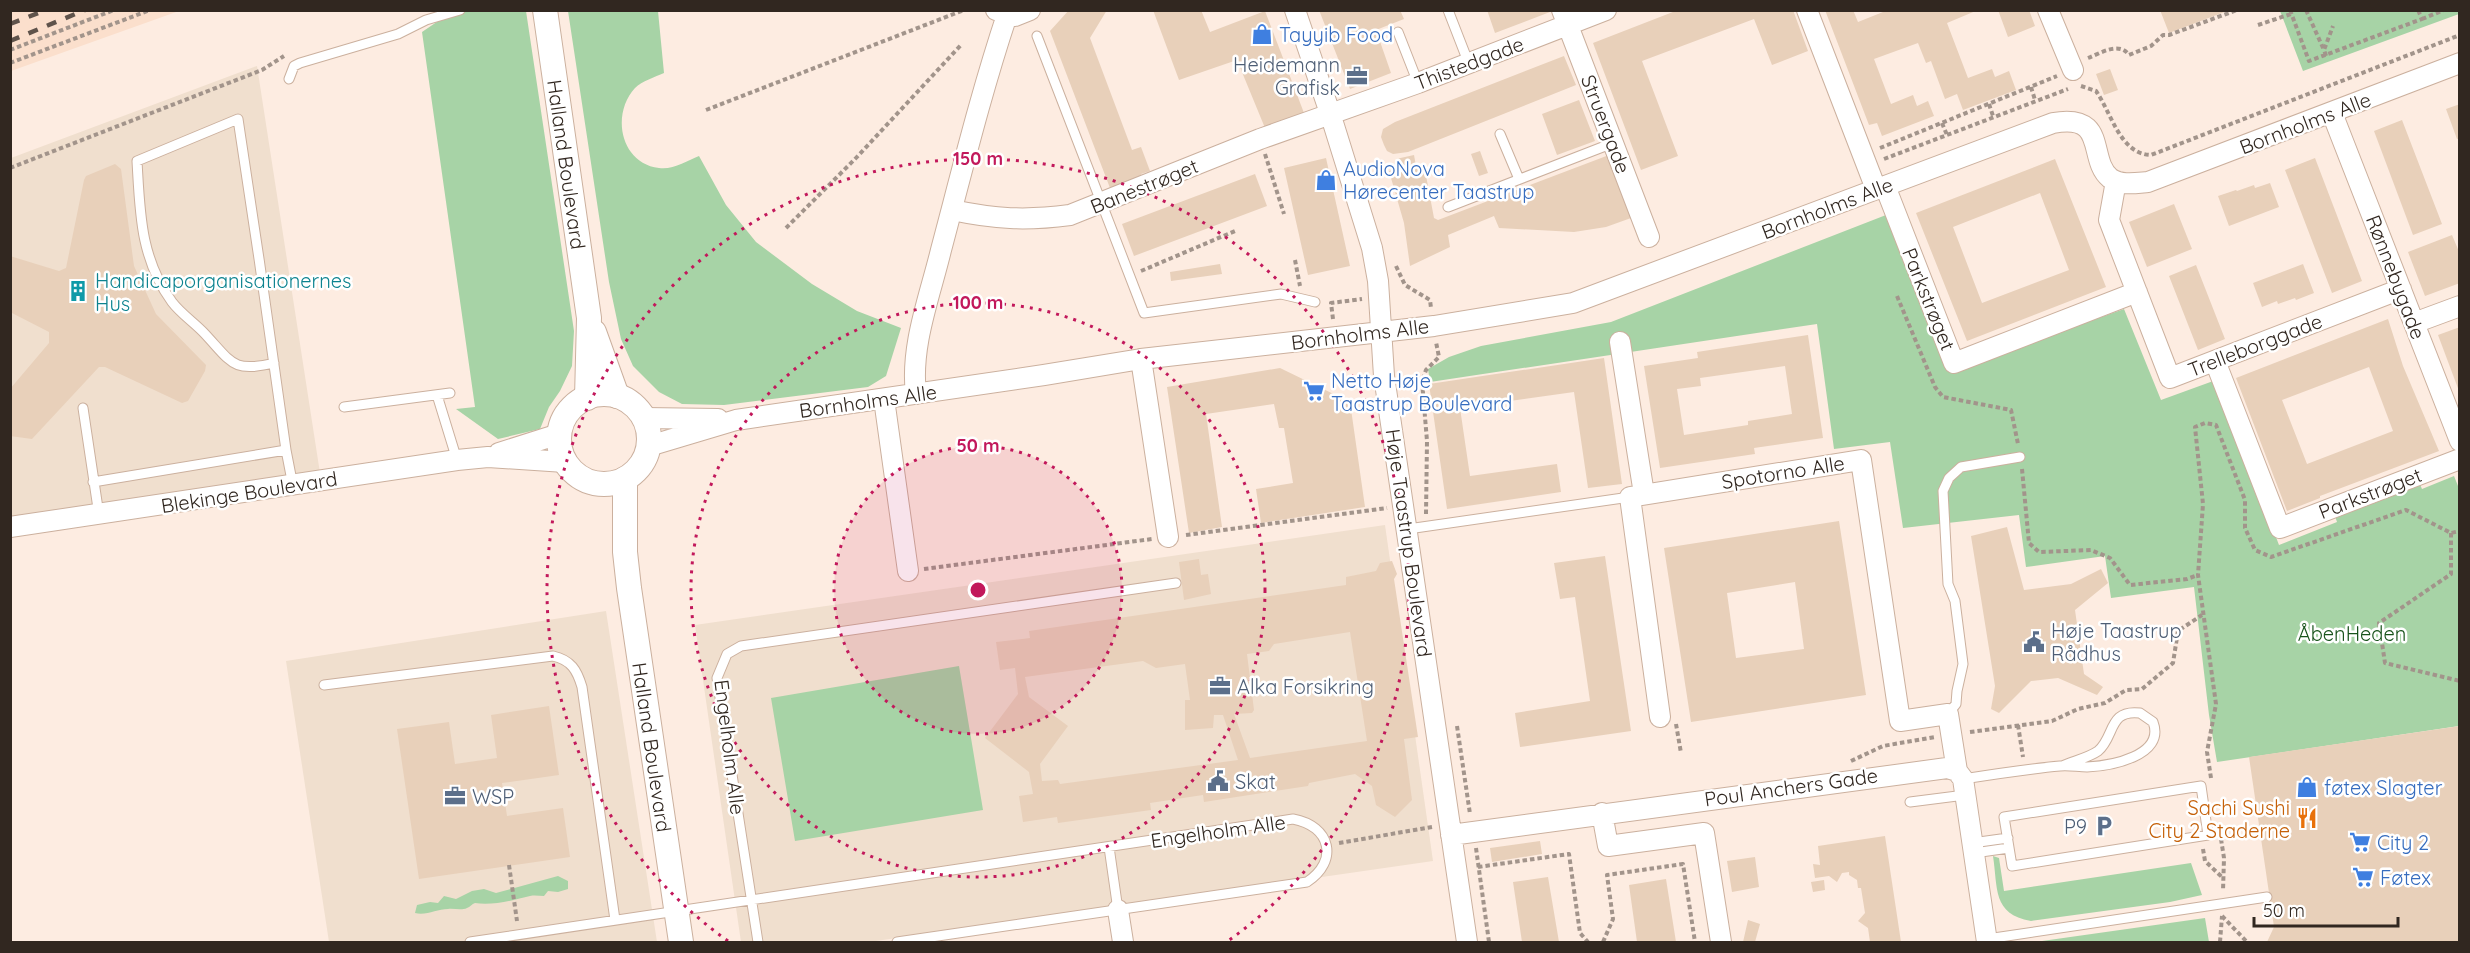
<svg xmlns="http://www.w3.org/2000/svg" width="2470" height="953" font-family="Quicksand,sans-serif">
	<rect width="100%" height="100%" fill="#fdece1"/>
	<path fill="#f0dfce" d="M257,66l63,407 -309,45v-360z
		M1385,525l48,336 -564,81h-128l-46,-317z
		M606,611l51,331h-328l-43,-281z"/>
	<path fill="#fbdfcc" d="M11,10h168v1l-168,60z"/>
	<path fill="#a7d3a6" d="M2452,10l7,1v3l-156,57 -23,-60z
		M453,11h73l48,320 -2,35 -12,25 -11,16 -9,22 -42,10 -42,-30 19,-2 -53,-375z
		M568,11h90l6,62c-9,4 -22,8 -29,15 -24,26 -15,75 24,80 14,2 28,-7 40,-12l27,49 30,37 56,42 45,27 44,17 -15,48 -18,11 -144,18 -42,-1 -23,-12 -26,-26 -12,-27 -12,-57z
		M1904,208l60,158 160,-57 37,91 55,-20 63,165 58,-23 -3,-9 84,-33 4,9 32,-13 6,15 -1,235 -242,36 -8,-47 -15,-128 -83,11 -6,-42 -79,11 -7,-52 -116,13 -13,-86 -56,7 -17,-125 -387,58 -2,-13 21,-12 32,-11 130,-24z
		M959,666l24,144 -188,31 -24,-143z
		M1993,856l6,2 5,33 187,-28 11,32 -32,7 -139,19c-39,-7 -33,-33 -38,-65z
		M558,876l10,5v8l-10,3 -10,-1 -4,5c-5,0 -9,-1 -14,0 -16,4 -38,10 -55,7 -3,1 -5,4 -8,5 -6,3 -13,0 -19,1 -11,0 -22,7 -33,4l2,-8 13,-3 8,1 6,-7 12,3 16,-8 12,-2 12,4z
		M2205,918l4,24h-171l4,-1z"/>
	<path fill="#e8d0ba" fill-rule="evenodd" d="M1069,10h38l-17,28 42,112 9,-3 9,24 -9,3 1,2 -32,12 -60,-157z
		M1153,10h48l9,22 55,-21 39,102 -39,15 -28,-68 -58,20z
		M1319,10h81l4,9 -28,11 15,43 -41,16z
		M1487,10h63v2l-55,21z
		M1678,10h115l15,41 -36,14 -18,-46 -112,42 36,95 -37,14 -48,-127z
		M1825,10h28l5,12 30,-12h90l-31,13 21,55 24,-9 3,8 14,-6 7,19 -53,20 -6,-16 -12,5 -14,-38 -5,2 -8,-20 -44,16 17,45 22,-9 4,11 11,-5 6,15 -52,20 -5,-13 -8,2z
		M1998,10h31l6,16 -27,11z
		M2160,10h67v1l-58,22z
		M1564,56l12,29 -168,67 -15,2 -6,-3 -3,-6 -3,-8 2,-8 12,-7z
		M2110,69l8,21 -14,5 -8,-21z
		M1579,100l16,41 -38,14 -15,-41z
		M2460,104v34l-3,1 -11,-30z
		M2402,120l40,104 -29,11 -39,-104z
		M1480,151l8,22 -9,3 -8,-22z
		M1414,155l2,11 8,-1 10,53 4,2 171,-65 22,63 -25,9 -32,5 -75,-4 -5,-12 -46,19 2,12 -40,19 -6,-43 -15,-52 9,-2 -2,-10z
		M1326,158l24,108 -42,9 -24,-107z
		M2315,158l47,123 -30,12 -47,-123z
		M2055,159l51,128 -139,54 -51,-128zM2040,193l29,77 -87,33 -29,-76z
		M115,164l6,5 13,97 22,48 50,51 -1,6 -17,30 -6,2 -77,-36h-6l-67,72 -22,-3v-47l39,-46v-11l-39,-20v-56l49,15 7,-3 18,-88 2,-4z
		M1255,174l12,32 -133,50 -12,-32z
		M2270,183l9,24 -50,19 -11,-30 18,-6 1,1 17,-6 1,3z
		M2174,204l18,45 -45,18 -18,-45z
		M2452,235l8,19v29l-35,13 -17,-44z
		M1220,264l2,10 -51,7 -1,-9z
		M2303,264l11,29 -18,7 -1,-2 -17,6 -1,-3 -15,6 -9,-24z
		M2196,265l29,74 -27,11 -29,-74z
		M2388,319l15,47 36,85 -119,45v2l-33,13 -51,-133zM2369,367l24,64 -86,33 -25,-64z
		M2460,327v64h-1l-21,-56z
		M1808,335l15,103 -69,10 1,6 -95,14 -16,-102 54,-8 -1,-6zM1785,366l7,48 -44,7v4l-64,10 -7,-46 24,-3 -1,-8z
		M1604,358l18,126 -34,4 -14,-96 -114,16 10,68 87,-12 4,28 -114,17 -18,-125z
		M1280,368l70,34 15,105 -104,16 -5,-34 37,-6 -9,-55h-5l-5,-24 -68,10 16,113 -33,6 -22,-146z
		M1839,521l27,174 -175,27 -27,-174zM1795,582l9,67 -68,9 -9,-65z
		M2007,527l17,63 47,-6 30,-15 7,14 -33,27 9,64 19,13 -6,8 -39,-17 -27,3 -32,32 -8,-4 4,-23 -24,-150z
		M1605,556l26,175 -111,16 -5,-34 75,-12 -15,-104 -15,2 -6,-36z
		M1199,559l2,16 7,-1 3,20 -27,6 -5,-38z
		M1392,561l5,13 -3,5 24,158 -14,2 8,61 -17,17 -19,-12 -4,-19 -17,-12 -46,9 -1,3 -104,16 -1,-7 -53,8 1,7 -93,13 -1,-6 -34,5 -4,-26 14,-2 -4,-22 -44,-34 33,-44 -3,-26 -15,2 -4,-28 34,-4 -1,-7 317,-46v-8l30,-6 4,-8zM1350,632l17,109 -117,17 -16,-44 18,-1 2,-3 -7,-56 22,-3 5,-7zM1143,661l13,7 29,-4 5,36h-5v30l28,-2 1,-13h9l15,45 -178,24 -2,-4 -16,1 -2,-17 28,-38 -39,-29 -4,-20z
		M549,706l10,69 -57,8 5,33 56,-8 7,49 -151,22 -22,-150 52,-7 6,42 42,-6 -6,-43z
		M2460,726v216h-193l7,-15 -25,-170z
		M1885,836l16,106h-31l-2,-14 -10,-7 7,-8 -4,-25h-3l-1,-8 -8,-5v-3l-7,1 -5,9 -8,-6 -14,2 -2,-14 7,1 -2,-19z
		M1540,841l2,13 -50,8 -2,-14z
		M1755,857l4,30 -27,5 -5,-31z
		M1548,877l11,65h-37l-9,-60z
		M1666,879l10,63h-39l-8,-57z
		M1824,880l1,10 -12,2 -2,-10z
		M1748,920l12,4 -5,18h-12z"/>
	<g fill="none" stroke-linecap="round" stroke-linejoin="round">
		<defs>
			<path id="service" d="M1448,10l21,54
				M1398,32l20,51
				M1037,36l107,277 137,-19 34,8
				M289,79l5,-13 6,-3 98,-29 28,-14 34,-10
				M1500,134l19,45
				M1448,207l165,-64
				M274,363c-41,10 -42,0 -69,-29 -10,-11 -24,-20 -33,-32 -32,-44 -32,-90 -35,-141l101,-42c17,110 33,221 48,331
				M437,395l20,65
				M344,407l106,-14
				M83,408l16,107
				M93,482l193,-32 7,36
				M1408,529l222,-32
				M324,685l229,-29c18,4 24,14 29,31l33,233
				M1948,714l8,-10 1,-13 6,-27 -8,-63 -7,-17 -5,-93 6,-13 12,-11 59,-10
				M1963,779c32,-5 64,-10 97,-13 9,-1 18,1 27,1 23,-1 79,-11 66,-45l-13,-9c-32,-4 -25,24 -42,38 -10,7 -25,10 -36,15
				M2201,786l7,49 -196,31 -8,-49z
				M1910,802l55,-7
				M1972,843l36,-5
				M1109,847l9,63
				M1974,853l35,-5
				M1987,939l280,-42
				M470,942l823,-123c38,7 46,42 14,63l-410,60
				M758,942l-41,-264 10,-24 14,-8 435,-63"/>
			<path id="minor" d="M996,10l19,6 15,-6
				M1295,10l35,103 42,135 6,33 6,95 83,566
				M1562,10l87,227
				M1807,10l69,179
				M2048,10l25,60
				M2332,113l128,328
				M2116,181l-7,39 61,158 231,-89
				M1885,186l69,177 183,-71
				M952,210c43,9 73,11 118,5l190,-76 158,-56 188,-73
				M2414,323l46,-17
				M1620,342l24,152
				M1141,359l27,178
				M2215,361l65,167 180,-69
				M916,394c-6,-48 14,-98 25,-144 21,-79 40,-157 66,-235
				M884,399l24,172
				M644,418l74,1
				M649,446l87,-26 308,-45 97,-16 293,-33 139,-23 480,-180c56,-10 34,36 57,55 11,8 26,5 38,4l312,-119
				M499,453l60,-19
				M10,527l447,-67 31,-3 77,5
				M1660,717l-30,-220 231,-37 39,261 48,-7 9,57
				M1602,813l6,33 96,-13 17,109
				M1451,835l496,-67 10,3 6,8 24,163
				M1118,910l5,32"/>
			<g id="tertiary">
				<path id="s1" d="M545,10l44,308 -2,80"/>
				<path d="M594,332l23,64"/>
				<circle cx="604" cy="439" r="45"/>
				<path id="s2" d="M625,479v73l4,36 52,354"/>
			</g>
		</defs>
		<use href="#service" stroke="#cbb09e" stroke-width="11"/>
		<use href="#minor" stroke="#cbb09e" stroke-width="22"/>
		<use href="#tertiary" stroke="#cbb09e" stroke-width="26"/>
		<path stroke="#a2948b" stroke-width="4" stroke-dasharray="4.5 3" stroke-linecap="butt" d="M2290,10l19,51 113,-42 -4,-9
			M2306,10l18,40
			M2422,19l22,-9
			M2258,25l33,-11
			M10,50l104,-40
			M2326,56l-2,-6 9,-24
			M2088,58c13,-5 31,-17 41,-3l22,-9 12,-11h6l68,-25
			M10,63l140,-53
			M2081,86l15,5c16,23 24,63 55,64l309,-120
			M2031,87l4,13
			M1989,104l4,12
			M706,110l258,-100
			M1942,123l5,12
			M1880,148l177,-72
			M1265,154l19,60
			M1884,159l184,-70
			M10,168l252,-98 22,-14
			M786,228l69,-69 106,-114
			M1295,260l5,26
			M1396,266l9,19 25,15 1,8
			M1141,271l94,-40
			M1897,296l38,91 8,10 68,13 7,34
			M1333,319l-2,-16 31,-4
			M2022,469l7,74 10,9 52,-2 19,8 20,27 57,-6 11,-4
			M1426,514l1,-73 -5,-60 4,-11 13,-13 -3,-15
			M2451,533v41l-72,49 6,40 75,18
			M1186,535l201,-27
			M924,569l228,-30
			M1676,724l5,29
			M2018,725l5,32
			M1457,726l13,88
			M1970,732l82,-11 26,-12 27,-6 21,-13 16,-1 31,-26 5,-32 24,-16
			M1851,761l32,-15 52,-9
			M2211,778l-4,-26 9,-48 -18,-129 5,-71 -8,-77 10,-4 11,2 29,75v28l10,22 16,7 135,-47 45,23 9,-2
			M2221,839l3,19 -1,33
			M1339,843l93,-16
			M1476,848l13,94
			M2203,849l2,12 18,17
			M509,865l8,56
			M1478,867l91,-13 11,79 8,9
			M2222,916l25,26
			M1603,942l10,-23 -6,-44 76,-11 12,78
			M2220,942l2,-26"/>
		<use href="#service" stroke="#fff" stroke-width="9"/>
		<use href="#minor" stroke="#fff" stroke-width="20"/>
		<use href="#tertiary" stroke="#fff" stroke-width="24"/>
		<path stroke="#5f534b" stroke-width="4.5" stroke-dasharray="10 10" stroke-linecap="butt" d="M10,24l36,-14
			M10,41l75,-31"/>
	</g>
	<circle cx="978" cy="590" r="144" fill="#c2185b" fill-opacity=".12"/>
	<g fill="none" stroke="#c2185b" stroke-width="3" stroke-dasharray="3 6">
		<circle cx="978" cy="590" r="144"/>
		<circle cx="978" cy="590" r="287"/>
		<path d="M728 941A431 431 0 1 1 1228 941"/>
	</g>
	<defs>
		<symbol id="shop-bare" viewBox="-9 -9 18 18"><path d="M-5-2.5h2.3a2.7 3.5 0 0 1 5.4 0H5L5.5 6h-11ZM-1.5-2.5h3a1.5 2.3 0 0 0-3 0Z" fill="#3f7fe0" stroke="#fff" stroke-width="2.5" paint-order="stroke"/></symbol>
		<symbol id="office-bare" viewBox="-9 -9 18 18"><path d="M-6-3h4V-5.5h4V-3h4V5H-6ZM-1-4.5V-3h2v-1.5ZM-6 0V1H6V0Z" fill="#5c6f8a" stroke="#fff" stroke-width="2.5" paint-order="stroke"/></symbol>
		<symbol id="building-bare" viewBox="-9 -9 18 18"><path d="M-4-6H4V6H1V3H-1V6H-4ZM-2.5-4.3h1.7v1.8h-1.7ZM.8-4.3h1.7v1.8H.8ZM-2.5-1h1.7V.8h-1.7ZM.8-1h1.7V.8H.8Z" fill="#0f9aa8" stroke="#fff" stroke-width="2.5" paint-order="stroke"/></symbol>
		<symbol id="supermarket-bare" viewBox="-9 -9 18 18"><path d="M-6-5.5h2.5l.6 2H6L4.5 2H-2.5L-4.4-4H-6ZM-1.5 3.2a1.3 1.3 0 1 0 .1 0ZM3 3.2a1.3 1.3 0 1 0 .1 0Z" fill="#3f7fe0" stroke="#fff" stroke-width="2.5" paint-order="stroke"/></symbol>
		<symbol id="civic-bare" viewBox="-9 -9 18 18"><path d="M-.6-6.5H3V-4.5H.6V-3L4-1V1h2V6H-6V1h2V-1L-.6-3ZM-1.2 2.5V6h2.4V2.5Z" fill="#5c6f8a" stroke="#fff" stroke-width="2.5" paint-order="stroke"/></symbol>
		<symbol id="restaurant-bare" viewBox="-9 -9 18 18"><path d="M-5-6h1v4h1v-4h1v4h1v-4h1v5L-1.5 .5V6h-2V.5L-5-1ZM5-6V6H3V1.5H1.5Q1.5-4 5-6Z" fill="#e8710a" stroke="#fff" stroke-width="2.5" paint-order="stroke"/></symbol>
		<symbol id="parking-bare" viewBox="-9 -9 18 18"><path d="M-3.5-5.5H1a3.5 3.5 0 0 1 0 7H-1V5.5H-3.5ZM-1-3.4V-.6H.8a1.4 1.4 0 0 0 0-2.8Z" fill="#5c6f8a" stroke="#fff" stroke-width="2.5" paint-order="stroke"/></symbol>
	</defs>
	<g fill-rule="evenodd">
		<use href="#shop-bare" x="1247" y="19" width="30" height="30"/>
		<use href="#office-bare" x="1342" y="61" width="30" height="30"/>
		<use href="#shop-bare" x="1311" y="165" width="30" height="30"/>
		<use href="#building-bare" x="63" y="276" width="30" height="30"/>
		<use href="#supermarket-bare" x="1299" y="376" width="30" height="30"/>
		<use href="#civic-bare" x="2019" y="627" width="30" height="30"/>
		<use href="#office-bare" x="1205" y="671" width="30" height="30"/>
		<use href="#civic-bare" x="1203" y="766" width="30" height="30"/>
		<use href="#shop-bare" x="2292" y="772" width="30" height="30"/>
		<use href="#office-bare" x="440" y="781" width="30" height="30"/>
		<use href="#restaurant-bare" x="2292" y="803" width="30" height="30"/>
		<use href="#parking-bare" x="2089" y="811" width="30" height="30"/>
		<use href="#supermarket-bare" x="2345" y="827" width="30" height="30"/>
		<use href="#supermarket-bare" x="2348" y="862" width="30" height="30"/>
	</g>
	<g text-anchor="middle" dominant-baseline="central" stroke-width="5" stroke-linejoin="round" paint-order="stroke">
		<g font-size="20" fill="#366cbe" stroke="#fff" text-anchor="start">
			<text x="1279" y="34">Tayyib Food</text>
			<text x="1343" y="168">AudioNova<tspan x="1343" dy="23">Hørecenter Taastrup</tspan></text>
			<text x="1331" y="380">Netto Høje<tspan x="1331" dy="23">Taastrup Boulevard</tspan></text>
			<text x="2324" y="787">føtex Slagter</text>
			<text x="2377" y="842">City 2</text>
			<text x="2380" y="877">Føtex</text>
		</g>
		<g font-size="20" fill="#312720" stroke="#fff">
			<text transform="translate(1469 63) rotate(-21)">Thistedgade</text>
			<text transform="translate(2305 123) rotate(-21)">Bornholms Alle</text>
			<text transform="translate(1606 124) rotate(69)">Struergade</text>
			<text stroke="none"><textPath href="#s1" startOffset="156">Halland Boulevard</textPath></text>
			<text transform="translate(1144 186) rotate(-22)">Banestrøget</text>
			<text transform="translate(1827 208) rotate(-21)">Bornholms Alle</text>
			<text transform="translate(2396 277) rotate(69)">Rønnebygade</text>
			<text transform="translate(1929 299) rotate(68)">Parkstrøget</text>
			<text transform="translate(1360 334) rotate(-7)">Bornholms Alle</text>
			<text transform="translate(2255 345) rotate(-21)">Trelleborggade</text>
			<text transform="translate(868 401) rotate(-8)">Bornholms Alle</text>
			<text transform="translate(1783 472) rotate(-9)">Spotorno Alle</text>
			<text transform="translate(249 492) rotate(-9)">Blekinge Boulevard</text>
			<text transform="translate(2370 493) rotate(-21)">Parkstrøget</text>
			<text transform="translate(1409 543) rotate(82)">Høje Taastrup Boulevard</text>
			<text stroke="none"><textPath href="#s2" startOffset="270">Halland Boulevard</textPath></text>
			<text transform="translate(730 747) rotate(83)">Engelholm Alle</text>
			<text transform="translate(1791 787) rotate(-8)">Poul Anchers Gade</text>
			<text transform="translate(1218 831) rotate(-8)">Engelholm Alle</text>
		</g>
		<g font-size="20" fill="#4e5e75" stroke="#fff" text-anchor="start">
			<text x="1340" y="64" text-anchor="end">Heidemann<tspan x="1340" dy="23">Grafisk</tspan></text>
			<text x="2051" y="630">Høje Taastrup<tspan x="2051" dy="23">Rådhus</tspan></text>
			<text x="1237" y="686">Alka Forsikring</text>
			<text x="1235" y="781">Skat</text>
			<text x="472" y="796">WSP</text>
			<text x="2087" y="826" text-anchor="end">P9</text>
		</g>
		<g font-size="20" fill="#0d838f" stroke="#fff" text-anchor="start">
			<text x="95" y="280">Handicaporganisationernes<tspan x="95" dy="23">Hus</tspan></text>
		</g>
		<g font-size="20" fill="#18531b" stroke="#fff">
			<text x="2352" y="633">ÅbenHeden</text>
		</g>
		<g font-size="20" fill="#c56008" stroke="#fff" text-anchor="end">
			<text x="2290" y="807">Sachi Sushi<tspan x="2290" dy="23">City 2 Staderne</tspan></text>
		</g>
	</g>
	<circle cx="978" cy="590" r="9" fill="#c2185b" stroke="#fff" stroke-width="3"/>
	<g font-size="18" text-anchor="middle" font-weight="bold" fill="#c2185b" stroke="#fff" stroke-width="5" stroke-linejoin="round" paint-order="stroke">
		<text x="978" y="165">150 m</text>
		<text x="978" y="309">100 m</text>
		<text x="978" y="452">50 m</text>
	</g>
	<rect width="2470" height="953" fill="none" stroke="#312720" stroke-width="24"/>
	<path d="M2254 917v9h144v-9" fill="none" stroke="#312720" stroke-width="3"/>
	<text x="2263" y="917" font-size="18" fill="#312720" stroke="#ffffff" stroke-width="4.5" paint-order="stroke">50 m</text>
</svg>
